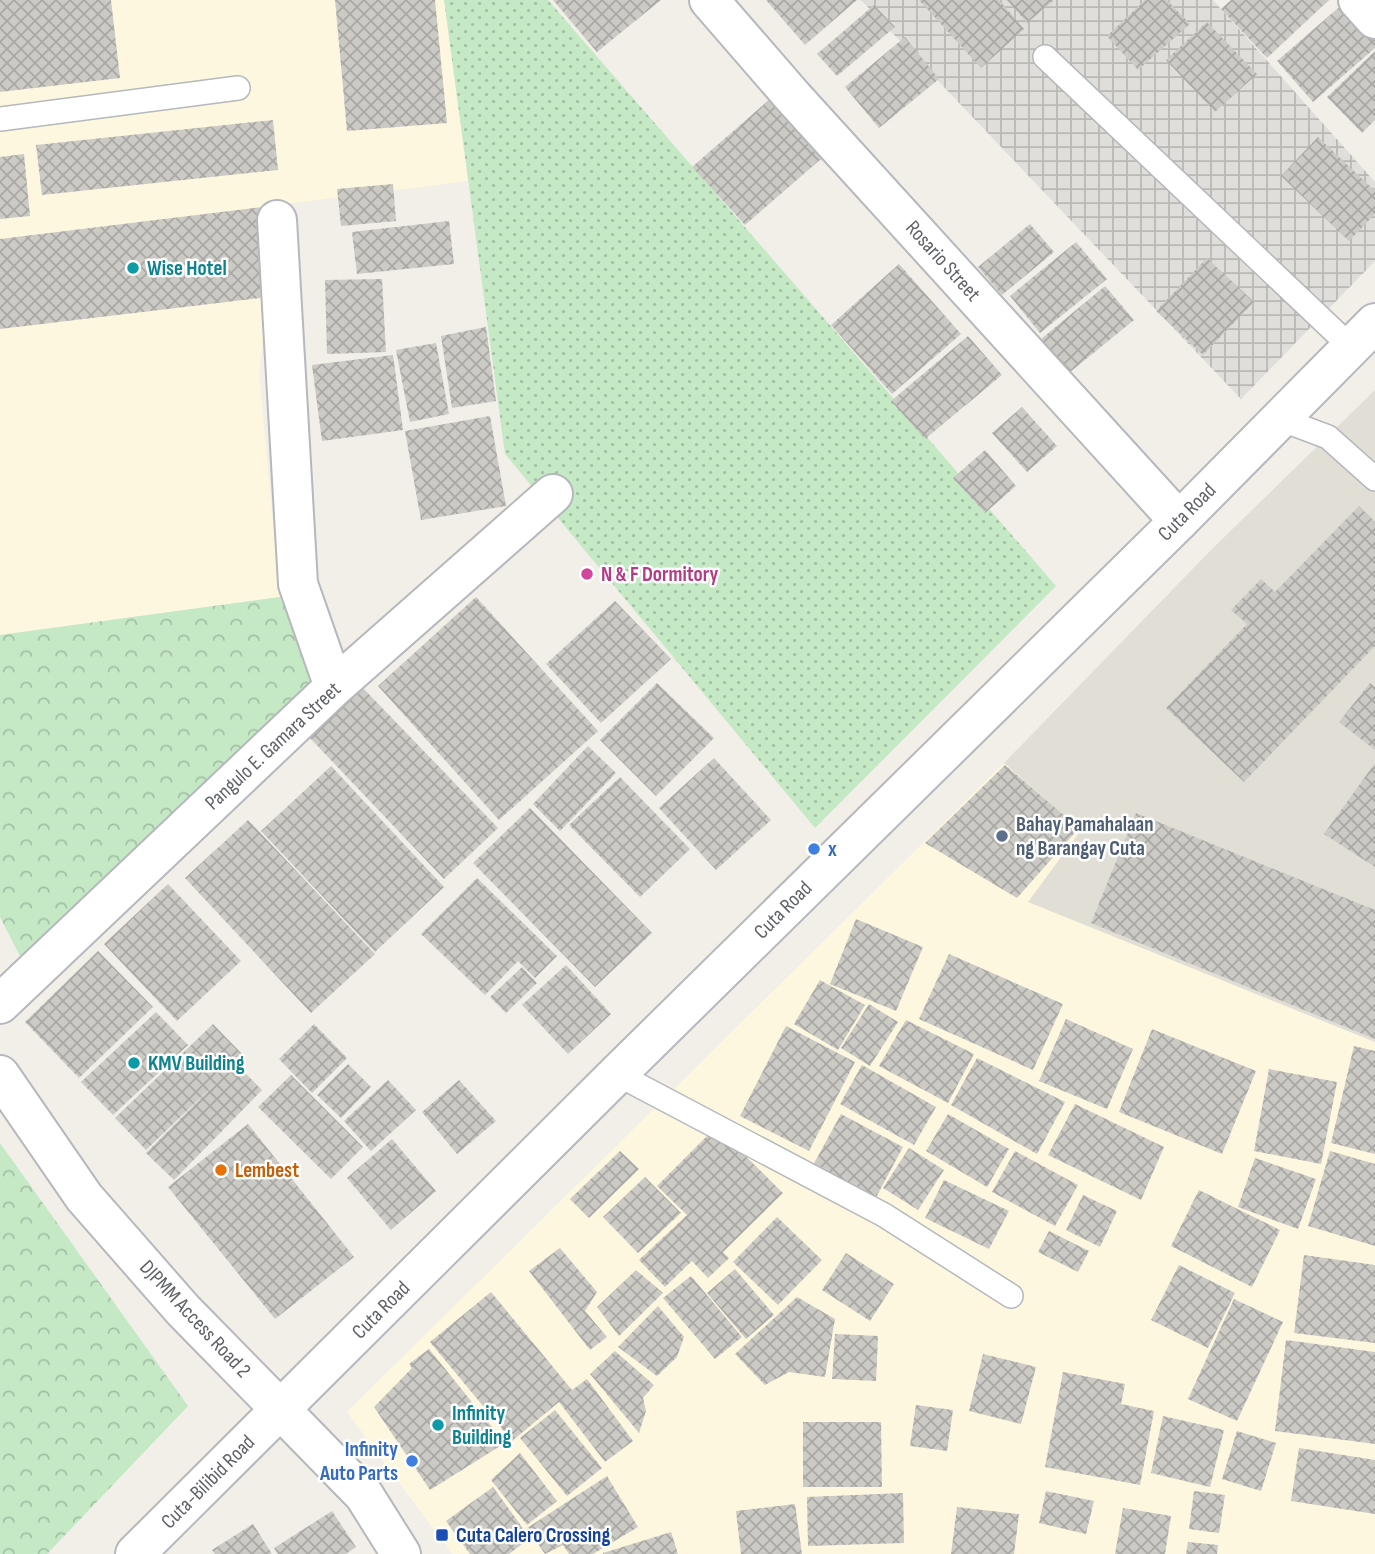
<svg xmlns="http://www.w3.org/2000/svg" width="1375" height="1554" font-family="'Sofia Sans Condensed',sans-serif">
	<defs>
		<pattern id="industrial-grid" width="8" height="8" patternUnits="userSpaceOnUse" patternTransform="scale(1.75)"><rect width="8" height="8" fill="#e0deda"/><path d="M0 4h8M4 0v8" fill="none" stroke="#b9b8b5"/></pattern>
		<pattern id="grass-dots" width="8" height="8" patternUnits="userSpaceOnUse" patternTransform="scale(1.75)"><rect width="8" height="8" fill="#c5e8c5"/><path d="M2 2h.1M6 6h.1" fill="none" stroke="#a3c0a4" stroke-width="1.8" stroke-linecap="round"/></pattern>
		<pattern id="forest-crowns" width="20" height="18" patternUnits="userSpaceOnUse" patternTransform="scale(1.75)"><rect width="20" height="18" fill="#c5e8c5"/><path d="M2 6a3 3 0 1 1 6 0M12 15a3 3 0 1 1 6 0" fill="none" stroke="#a3c0a4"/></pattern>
		<pattern id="building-cross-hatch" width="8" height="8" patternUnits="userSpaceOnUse" patternTransform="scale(1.75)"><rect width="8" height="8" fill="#cccac5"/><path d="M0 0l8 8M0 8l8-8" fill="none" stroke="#a9a8a4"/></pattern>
	</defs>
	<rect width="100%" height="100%" fill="#f1efe8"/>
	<path fill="#fef7e0" d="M0,0h444l24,181 -206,26 6,90 -9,77 21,223 -280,38z
		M1004,763l77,67 -52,72 346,140v512h-923l-105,-142z"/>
	<path fill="url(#industrial-grid)" d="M861,0h352l162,182v79l-134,138z"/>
	<path fill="#e1ded6" d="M1375,390v652l-347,-140 53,-72 -77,-67 206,-212z"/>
	<path fill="url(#grass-dots)" d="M444,0h104l508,586 -241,242 -310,-374z"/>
	<path fill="url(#forest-crowns)" d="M280,597l38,94 -294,273 -24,-47v-282z
		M0,1143l188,263 -141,148h-47z"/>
	<path fill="url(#building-cross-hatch)" d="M0,0h111l9,78 -120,14z
		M335,0h100l12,123 -100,8z
		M553,0h108l-64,52z
		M766,0h91l-52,45z
		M919,0h80l25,29 -43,39z
		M1007,0h47l-27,23z
		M1145,0h22l23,24 -52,46 -31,-34z
		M1231,0h98l-62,58 -46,-49z
		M1344,3l31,35v10l-62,54 -36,-41z
		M874,5l21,22 -58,49 -20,-22z
		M1207,22l50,52 -42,38 -49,-52z
		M905,37l34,42 -60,49 -34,-41z
		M1375,51v69l-13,13 -35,-36z
		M769,100l52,59 -76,66 -53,-58z
		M273,120l5,50 -236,25 -6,-50z
		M1318,137l57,54v23l-26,27 -68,-65z
		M24,154l6,62 -30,3v-62z
		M393,184l3,37 -55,5 -4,-37z
		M262,207l6,90 -268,32v-90z
		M449,221l5,43 -97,10 -5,-42z
		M1030,224l24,28 -52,43 -24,-28z
		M1076,242l31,37 -67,54 -30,-37z
		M1207,258l47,44 -51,53 -47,-44z
		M899,264l62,70 -69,60 -61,-69z
		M382,279l4,73 -59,2 -2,-74z
		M1105,286l29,34 -70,57 -29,-33z
		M486,327l10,74 -44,7 -11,-72z
		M968,336l34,39 -77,64 -34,-38z
		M436,343l13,71 -39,8 -14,-72z
		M393,355l10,75 -81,11 -10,-76z
		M1022,407l35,39 -30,26 -35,-39z
		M490,416l16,90 -85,14 -16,-89z
		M985,450l31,36 -31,27 -32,-35z
		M1359,506l16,16v124l-131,136 -78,-74 81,-84 -16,-14 30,-31 14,13z
		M476,597l122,134 -99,89 -121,-134z
		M615,601l56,58 -70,64 -55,-59z
		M657,683l57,55 -58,58 -56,-56z
		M1370,683l5,4v63l-36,-28z
		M362,687l136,141 -54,51 -135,-142z
		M588,746l28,27 -56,58 -27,-27z
		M714,758l57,62 -55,50 -57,-62z
		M1375,763v104l-51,-33z
		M1005,765l74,63 -62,70 -92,-55z
		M331,766l113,121 -69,65 -114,-121z
		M620,777l70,72 -50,48 -71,-72z
		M530,808l122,125 -57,54 -122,-124z
		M1136,813l239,97v129l-284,-116z
		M248,820l127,134 -64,59 -126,-135z
		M477,878l80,78 -22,22 -17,-17 -33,34 -64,-61z
		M168,884l73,77 -64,60 -73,-77z
		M856,919l67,28 -27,64 -66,-27z
		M98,951l55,56 -74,71 -54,-56z
		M949,954l114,50 -30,66 -114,-51z
		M566,965l45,49 -43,40 -46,-49z
		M522,967l15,16 -31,30 -16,-16z
		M820,980l45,25 -27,45 -44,-26z
		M869,1004l29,18 -28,44 -29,-18z
		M156,1012l32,33 -75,70 -32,-33z
		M1066,1019l67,30 -26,60 -68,-28z
		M906,1020l68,34 -26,49 -69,-37z
		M213,1024l30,31 -8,8 27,27 -88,90 -28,-27 72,-72 -72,69 -31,-32z
		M314,1024l33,34 -35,35 -33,-34z
		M786,1026l69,36 -46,89 -69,-35z
		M1152,1029l104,42 -34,83 -103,-42z
		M1354,1046l21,5v103l-44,-11z
		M977,1058l88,44 -28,52 -86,-49z
		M348,1064l23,23 -30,31 -24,-23z
		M862,1065l74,42 -22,38 -74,-41z
		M1269,1069l68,13 -16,82 -67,-13z
		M291,1075l72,72 -32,32 -73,-72z
		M388,1080l28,30 -45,41 -27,-30z
		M459,1080l37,41 -39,33 -35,-42z
		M1075,1104l89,43 -23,53 -93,-45z
		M841,1114l62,33 -30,56 -62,-34z
		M948,1114l61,35 -22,38 -61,-36z
		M248,1124l106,133 -79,62 -107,-132z
		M716,1127l67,66 -60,59 6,6 -21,20 -16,-17 -27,26 -26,-27 48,-45 -30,-29z
		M392,1139l44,52 -45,39 -44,-52z
		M909,1148l35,22 -26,40 -35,-22z
		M620,1151l19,18 -50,49 -19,-19z
		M1015,1151l63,34 -23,41 -63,-34z
		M1330,1151l45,13v82l-67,-20z
		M1255,1158l61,21 -18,50 -60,-22z
		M645,1177l36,36 -43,40 -35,-36z
		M944,1180l65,31 -20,38 -64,-31z
		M1199,1190l81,40 -28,57 -81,-41z
		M1083,1195l34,16 -17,36 -34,-17z
		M777,1217l45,43 -44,45 -45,-43z
		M1049,1231l40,20 -11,21 -40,-20z
		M560,1248l37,44 -12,19 22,26 -17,13 -61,-79z
		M846,1253l48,31 -24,37 -48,-31z
		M1304,1255l71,10v78l-81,-10z
		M1179,1265l56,28 -27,55 -57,-28z
		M735,1269l39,46 -28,24 -39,-46z
		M636,1270l27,23 -44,43 -22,-29z
		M691,1276l51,61 -27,22 -52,-61z
		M491,1292l81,98 15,-11 46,62 -28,21 -46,-60 -47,39 -82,-99z
		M797,1297l38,22 -10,58 -36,-5 -24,13 -30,-31z
		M1234,1299l49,23 -46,99 -49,-22z
		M658,1306l26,31 -7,20 -20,19 -39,-29z
		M835,1334l43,2 -2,45 -44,-2z
		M1286,1340l89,12v92l-100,-13z
		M429,1349l76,94 -75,47 -56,-83 38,-39 -3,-4z
		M615,1351l39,34 -11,13 3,13 -7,22 -49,-59z
		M983,1354l53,13 -15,57 -52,-13z
		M1063,1372l62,12 -4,20 33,7 -14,74 -95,-18z
		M916,1405l37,5 -6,41 -37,-5z
		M555,1410l47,58 -35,28 -47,-58z
		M1163,1416l61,14 -14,57 -59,-14z
		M803,1422h78l1,65h-79z
		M1237,1431l39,12 -15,48 -39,-12z
		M1299,1448l76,12v54l-84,-13z
		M520,1453l37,48 -30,24 -36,-45z
		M607,1476l31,51 -45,27h-24l-6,-9 -18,9 -18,-26z
		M493,1487l37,51 -21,16h-39l-24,-33z
		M1046,1491l48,10 -8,33 -47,-11z
		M1194,1491l31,4 -6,38 -30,-4z
		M903,1493l1,50 -96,3 -1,-49z
		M795,1504l7,50h-61l-5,-43z
		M957,1507l62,7 -5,40h-63z
		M1123,1508l48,8 -6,38h-50z
		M332,1511l24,36 -10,7h-68l-4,-6z
		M253,1524l19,30h-57l-3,-4z
		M671,1532l7,22h-75v-1z
		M1188,1542l30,3 -1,9h-31z"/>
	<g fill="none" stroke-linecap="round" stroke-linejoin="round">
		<defs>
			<path id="service" d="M1045,57l306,290
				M0,119l238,-31
				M1280,419l48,18 47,42
				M617,1074l267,141 127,81"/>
			<path id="minor" d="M709,0l85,98 385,423
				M1358,0l17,19
				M277,220l21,364 36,103
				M0,1004l334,-317 219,-193
				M281,1410l83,85 37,59"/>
			<path id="tertiary" d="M0,1075l84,122 99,113 98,100
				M135,1554l482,-480 562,-553 196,-198"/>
		</defs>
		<use href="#service" stroke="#b5b8bc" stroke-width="26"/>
		<use href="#minor" stroke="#b5b8bc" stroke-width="42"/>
		<use href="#tertiary" stroke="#b5b8bc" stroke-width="42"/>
		<use href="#service" stroke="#fff" stroke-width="23"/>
		<use href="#minor" stroke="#fff" stroke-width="38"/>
		<use href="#tertiary" stroke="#fff" stroke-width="38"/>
	</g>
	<g fill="#0f9aa8" stroke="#fff" stroke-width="2.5">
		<circle cx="133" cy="268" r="7"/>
		<circle cx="134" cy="1063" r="7"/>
		<circle cx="438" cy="1425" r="7"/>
	</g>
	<circle fill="#d1479c" stroke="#fff" stroke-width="2.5" cx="587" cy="574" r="7"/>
	<circle fill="#5c6f8a" stroke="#fff" stroke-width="2.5" cx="1002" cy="836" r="7"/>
	<g fill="#3f7fe0" stroke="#fff" stroke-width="2.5">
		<circle cx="814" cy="849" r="7"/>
		<circle cx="412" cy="1461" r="7"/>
	</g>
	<circle fill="#e8710a" stroke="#fff" stroke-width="2.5" cx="221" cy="1170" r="7"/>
	<rect fill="#1a4fb4" stroke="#fff" stroke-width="2.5" x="435" y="1528" width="14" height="14" rx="3.5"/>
	<g text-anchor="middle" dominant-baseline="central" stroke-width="5" stroke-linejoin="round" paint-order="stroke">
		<g font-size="21" fill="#5f6368" stroke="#fff">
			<text transform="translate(943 261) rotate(48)">Rosario Street</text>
			<text transform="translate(1187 512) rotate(-45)">Cuta Road</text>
			<text transform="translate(273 746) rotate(-43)">Pangulo E. Gamara Street</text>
			<text transform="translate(783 910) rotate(-45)">Cuta Road</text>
			<text transform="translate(381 1310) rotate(-45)">Cuta Road</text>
			<text transform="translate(195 1319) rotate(47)">DJPMM Access Road 2</text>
			<text transform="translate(208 1482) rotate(-45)">Cuta-Bilibid Road</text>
		</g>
		<g font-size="21" font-weight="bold" fill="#0d838f" stroke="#fff" text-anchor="start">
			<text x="147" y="268">Wise Hotel</text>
			<text x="148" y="1063">KMV Building</text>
			<text x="452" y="1413">Infinity<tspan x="452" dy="24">Building</tspan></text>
		</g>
		<g font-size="21" font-weight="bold" fill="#b23c85" stroke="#fff" text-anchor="start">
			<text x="601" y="574">N &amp; F Dormitory</text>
		</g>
		<g font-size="21" font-weight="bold" fill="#4e5e75" stroke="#fff" text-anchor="start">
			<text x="1016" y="824">Bahay Pamahalaan<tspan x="1016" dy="24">ng Barangay Cuta</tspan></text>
		</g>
		<g font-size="21" font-weight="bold" fill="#366cbe" stroke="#fff" text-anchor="start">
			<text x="828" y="849">x</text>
			<text x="398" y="1449" text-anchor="end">Infinity<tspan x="398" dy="24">Auto Parts</tspan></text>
		</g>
		<g font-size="21" font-weight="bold" fill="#c56008" stroke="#fff" text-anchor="start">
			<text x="235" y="1170">Lembest</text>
		</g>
		<g font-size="21" font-weight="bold" fill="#164399" stroke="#fff" text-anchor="start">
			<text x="456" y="1535">Cuta Calero Crossing</text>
		</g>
	</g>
</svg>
